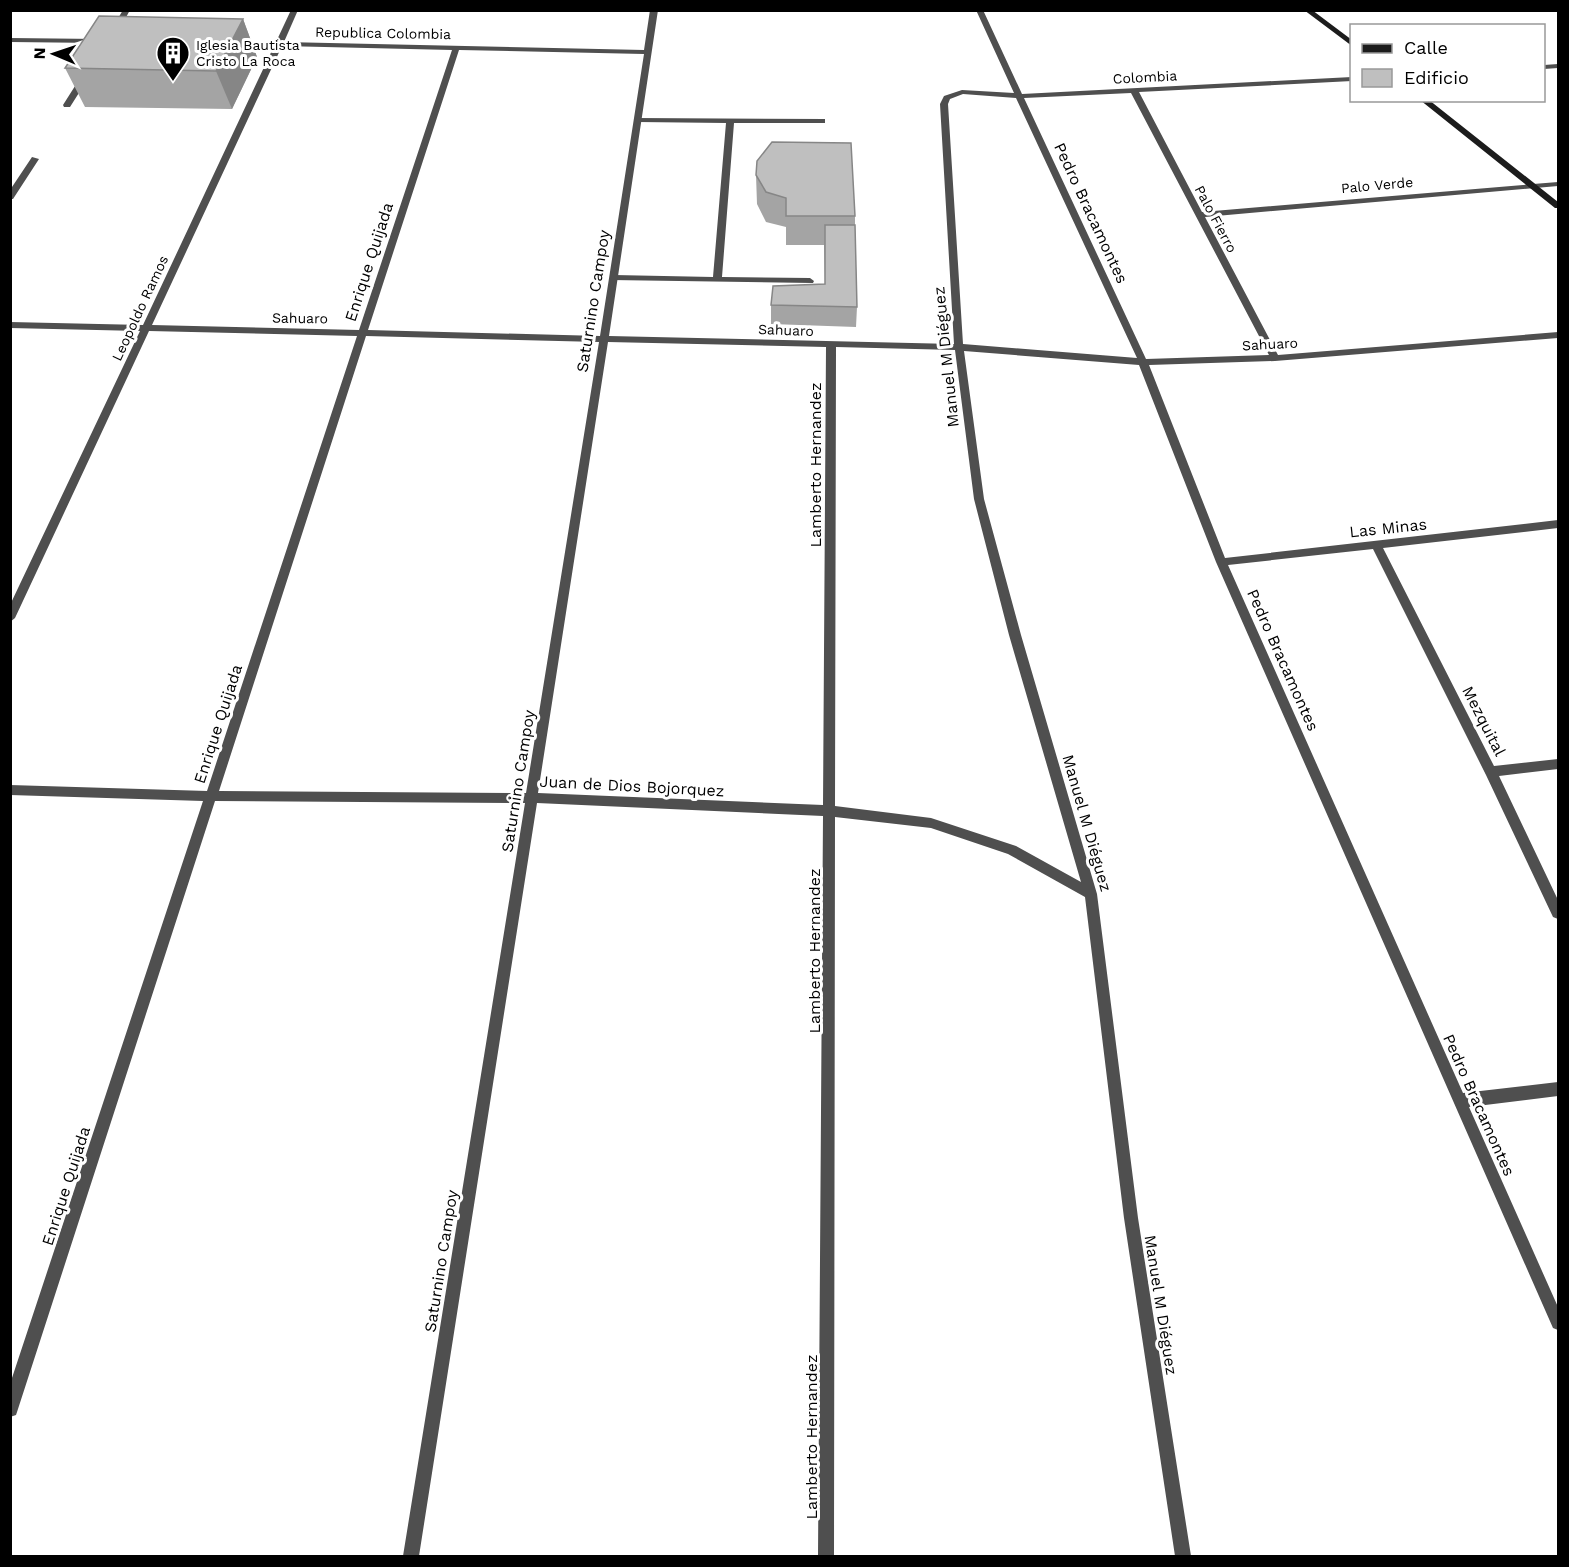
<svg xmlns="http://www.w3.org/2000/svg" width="1569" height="1567" font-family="'Work Sans',sans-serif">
	<rect width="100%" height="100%" fill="#fff"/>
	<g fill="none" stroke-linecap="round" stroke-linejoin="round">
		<path fill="#4f4f4f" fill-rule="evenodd" d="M635,118l190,1v4h-91l-12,154 88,1 4,3 -1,2 -202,-3 -1,-2 4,-3 99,2 13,-154 -88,-1 -4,-2z"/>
		<path fill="#4f4f4f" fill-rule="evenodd" d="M123,10h7l-12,22h-6l-1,-2z
			M291,10h7l-14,32 360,8 6,-40h8l-49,326 345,8 -14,-240 4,-8 18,-6 52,3 -38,-83h7l39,84 330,-17v4l-213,11 63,120 356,-30v4l-353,31 73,138 280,-23v6l-283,23 -126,4 76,193 333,-38v8l-175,20 111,218 64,-7v10l-59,7 59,124v19l-5,-2 -67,-142 -113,-226 -145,16 235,528 95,-11v14l-89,11 89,200v23l-5,-2 -337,-766 -77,-197 -175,-14 20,148 37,136 76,259 41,324 53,338h-16l-51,-338 -39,-321 -77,-43 -77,-26 -96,-11 -1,739h-16l5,-740 -286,-13 -118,753h-16l122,-753 -310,-2 -197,608 -2,6 -6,2v-33l193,-583 -193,-6v-10l197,6 150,-455 -208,-5 -134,287 -5,4v-17l130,-274 -130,-3v-6l133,3 131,-279 -37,-1 -4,-2 4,-2 39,1zM282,46l170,4 -93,280 -207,-5zM459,50l185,4 -44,282 -232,-6zM1131,93l138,262 -123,4 -122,-261zM963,94l53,4 121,260 -174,-14 -15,-240 2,-5zM366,336l233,6 -73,451 -307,-2zM608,342l218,5 -3,458 -285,-12zM836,347l119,3 19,149 35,136 72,247 -65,-36 -85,-28 -96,-12z
			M10,38l89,1 4,2 -4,2 -89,-1z
			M1558,64v4l-14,1v-4z
			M82,75l7,2 -19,30h-6l-1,-2z
			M32,157l7,2 -26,40h-3v-9z"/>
		<path fill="#1c1c1c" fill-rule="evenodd" d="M1304,10h8l40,30v6z
			M1420,100h9l129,102v6h-3z"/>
	</g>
	<path fill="#a4a4a4" d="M243,19l14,38 -25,52 -147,-2 -20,-39z
		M756,175l99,41v9l2,82 -1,20 -85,-3v-19l54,-21 -1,-39h-38v-18l-20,-5 -9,-18z"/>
	<path fill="#868686" d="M243,19l14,38 -25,52 -16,-38z"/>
	<path fill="#bfbfbf" stroke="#868686" stroke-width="1.5" d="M99,16l144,3 -27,52 -151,-3z
		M772,142l79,1 4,73h-69v-18l-20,-6 -10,-17 1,-14z
		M825,225h30l2,82 -86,-2 2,-19 52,-2z"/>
	<defs>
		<symbol id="building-pin" viewBox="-11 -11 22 30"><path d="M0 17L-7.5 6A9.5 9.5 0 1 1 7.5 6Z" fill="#000" stroke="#fff"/><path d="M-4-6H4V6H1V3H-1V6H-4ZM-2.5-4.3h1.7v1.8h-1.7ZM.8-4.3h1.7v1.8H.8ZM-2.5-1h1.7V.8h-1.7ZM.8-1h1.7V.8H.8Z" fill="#fff"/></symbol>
	</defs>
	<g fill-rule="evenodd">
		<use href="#building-pin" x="154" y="34" width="38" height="52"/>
	</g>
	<g text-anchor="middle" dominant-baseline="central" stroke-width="6" stroke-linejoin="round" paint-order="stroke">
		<g font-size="14" fill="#000" stroke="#fff">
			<text transform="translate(383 33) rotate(1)">Republica Colombia</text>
			<text transform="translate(1145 77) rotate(-3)">Colombia</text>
			<text transform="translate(1377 185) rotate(-5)">Palo Verde</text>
			<text transform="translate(1216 219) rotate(62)">Palo Fierro</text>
			<text transform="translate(140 308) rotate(-65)">Leopoldo Ramos</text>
			<text transform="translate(300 318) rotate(1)">Sahuaro</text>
			<text transform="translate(786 330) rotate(2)">Sahuaro</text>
			<text transform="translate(1270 344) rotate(-3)">Sahuaro</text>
		</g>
		<g font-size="14" fill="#000" stroke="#fff" text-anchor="start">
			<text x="196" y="45">Iglesia Bautista<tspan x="196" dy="16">Cristo La Roca</tspan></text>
		</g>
		<g font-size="16" fill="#000" stroke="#fff">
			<text transform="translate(1091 213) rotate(65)">Pedro Bracamontes</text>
			<text transform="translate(369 262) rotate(-72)">Enrique Quijada</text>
			<text transform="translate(593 301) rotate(-81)">Saturnino Campoy</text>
			<text transform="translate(946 357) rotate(-96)">Manuel M Diéguez</text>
			<text transform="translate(815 465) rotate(-90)">Lamberto Hernandez</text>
			<text transform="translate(1388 528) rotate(-6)">Las Minas</text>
			<text transform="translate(1283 660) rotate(66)">Pedro Bracamontes</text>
			<text transform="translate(1484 721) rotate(63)">Mezquital</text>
			<text transform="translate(218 724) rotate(-72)">Enrique Quijada</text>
			<text transform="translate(518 781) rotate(-81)">Saturnino Campoy</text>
			<text transform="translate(632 786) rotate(3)">Juan de Dios Bojorquez</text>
			<text transform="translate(1087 823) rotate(74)">Manuel M Diéguez</text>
			<text transform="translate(814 951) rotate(-90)">Lamberto Hernandez</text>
			<text transform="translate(1479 1105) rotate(66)">Pedro Bracamontes</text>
			<text transform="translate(66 1186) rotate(-72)">Enrique Quijada</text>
			<text transform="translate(441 1261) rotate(-81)">Saturnino Campoy</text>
			<text transform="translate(1161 1305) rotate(81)">Manuel M Diéguez</text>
			<text transform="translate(811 1437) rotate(-90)">Lamberto Hernandez</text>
		</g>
	</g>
	<rect width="1569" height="1567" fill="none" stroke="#000000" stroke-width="24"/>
	<rect x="1350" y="24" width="195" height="78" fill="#ffffff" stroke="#999999" stroke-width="1.5"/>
	<rect x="1362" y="44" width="30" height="9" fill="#1c1c1c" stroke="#999999" stroke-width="1.5"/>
	<text x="1404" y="54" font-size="18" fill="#000000">Calle</text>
	<rect x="1362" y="69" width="30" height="18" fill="#bfbfbf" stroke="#999999" stroke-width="1.5"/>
	<text x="1404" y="84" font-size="18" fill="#000000">Edificio</text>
	<g transform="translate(54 54) rotate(272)" stroke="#ffffff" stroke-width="4.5" paint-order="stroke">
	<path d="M0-4.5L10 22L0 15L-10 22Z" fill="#000000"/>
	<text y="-9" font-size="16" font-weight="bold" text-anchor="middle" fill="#000000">N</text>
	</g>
</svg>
